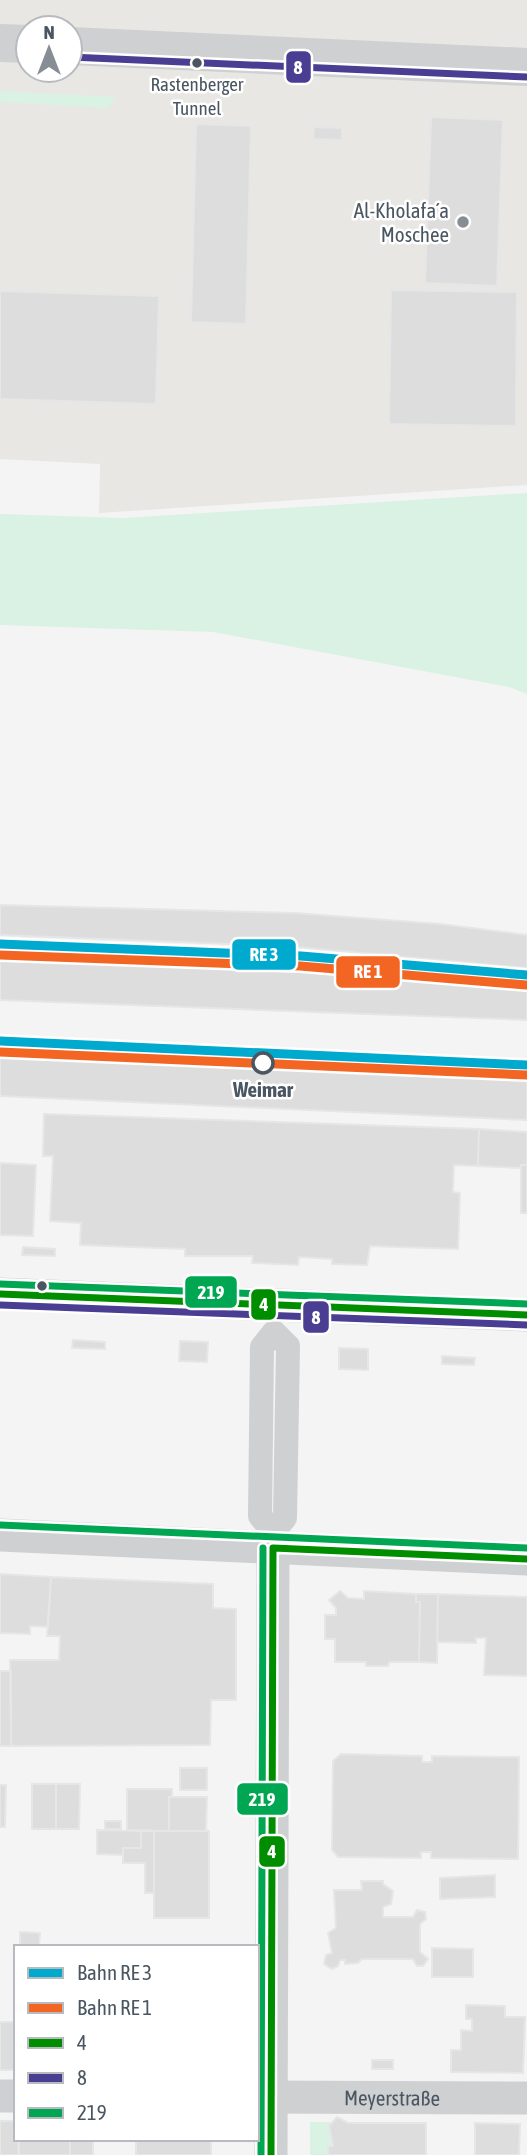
<svg xmlns="http://www.w3.org/2000/svg" width="527" height="2155" font-family="'Asap Condensed',sans-serif">
	<rect width="100%" height="100%" fill="#f4f4f4"/>
	<path fill="#e8e7e3" fill-rule="evenodd" d="M0,0h527v485l-428,28 1,-49 -100,-5zM28,28h42v42h-42z"/>
	<path fill="#d9f2e3" d="M0,91l115,6 -6,11 -109,-6z
		M527,493v201l-18,-7 -296,-55 -213,-7v-111l123,4z
		M310,2122h20l3,24 -5,9h-18z"/>
	<path fill="#ddddde" stroke="#e5e6e7" stroke-width="2" d="M431,117l72,3 -6,166 -72,-3z
		M196,124l55,2 -5,198 -55,-2z
		M314,127l28,1v12l-29,-1z
		M391,290l126,2 -1,134 -127,-2z
		M0,291l159,5 -3,108 -156,-5z
		M0,905l295,8 145,11 87,11v33l-243,-22 -284,-11z
		M0,949l239,9 288,23v39l-527,-20z
		M0,1048l527,23v49l-527,-24z
		M44,1114l435,15 -1,37 -24,-1 -1,27 7,1 -2,56 -88,-3 -3,19 -35,-1v-5l-33,-2 -1,8 -46,-2 1,-7h-68v-7l-105,-4 1,-22 -31,-2 3,-65h-10z
		M479,1129l48,3v33h-6v3l-43,-2z
		M0,1163l36,2 -3,71 -33,-1z
		M521,1165h6v48h-6z
		M23,1247l32,2v7l-33,-1z
		M73,1340l32,2v7l-33,-1z
		M180,1341l28,1 -1,20 -28,-1z
		M339,1348l29,1v21l-29,-1z
		M442,1356l33,2 -1,7 -32,-1z
		M0,1574l51,3 -3,50 -18,-1v8l-30,-1z
		M51,1577l162,7v24l23,1v91h-25l-1,45 -199,1 -1,-86h49l1,-24h-13z
		M340,1591l8,7 16,1v-8l52,3v8h4l-1,60h-30l-1,4h-22v-4h-31v-23h-10v-24h11v-7l-7,-8z
		M416,1594h22l-1,69 -18,-1 1,-60h-4z
		M438,1594l89,3v79l-43,-1 2,-37h-10v5l-39,-1z
		M0,1671h11v75h-11z
		M341,1754l81,2v6h10v-6l87,1 -1,102 -87,-1v-6h-10v6l-83,-1 -6,-7 1,-89z
		M180,1768h27v22h-27z
		M32,1784h24v45h-24z
		M56,1784h24l-1,45h-23z
		M0,1785h6l-1,42h-5z
		M127,1789h45v8h-3v34l-42,-1z
		M169,1797h38l-1,34h-37z
		M105,1821h16v8h-16z
		M97,1830l44,1v17h-18v7l-26,-1z
		M141,1831h13v62h-9v-30h-22v-15h18z
		M154,1831h55v87h-55z
		M495,1875v22l-55,2v-21z
		M361,1881h22v3l10,7 -2,13 -8,3v10h30l4,-7 8,2 1,7 -6,5v28l8,7 -5,7h-6l-4,-7h-51l-4,4 -13,1v-4h-5l-2,6 -6,3 -8,-5 2,-9 6,-2 -4,-20 8,-5 -2,-38h28z
		M20,1932l20,1 -1,14h-19z
		M432,1948l41,1v28h-41z
		M466,2005l39,1v11h20l-2,56 -72,-1v-22h10v-20l11,1v-12h-6z
		M0,2022h16v48h-16z
		M372,2060h21v9h-21z
		M337,2117l11,6h78v32h-98v-9h5l-4,-20z
		M0,2121h16l3,34h-19z
		M475,2123l45,1 -1,31h-44z
		M19,2139h51v16h-51z
		M70,2139h23v16h-23z
		M136,2139h75v16h-75z"/>
	<g fill="none" stroke-linecap="round" stroke-linejoin="round">
		<path stroke="#ced0d2" stroke-width="24" d="M274,1332l14,14 -3,172 -12,14 -13,-16 2,-169z"/>
		<g stroke="#ced0d2" stroke-width="33">
			<path d="M0,1294l527,21"/>
			<path d="M0,1535l527,24"/>
			<path d="M0,2096h16"/>
			<path id="s1" d="M257,2097l270,1"/>
			<path d="M271,2155l2,-607"/>
		</g>
		<path stroke="#ced0d2" stroke-width="38" d="M0,43l28,1
			M70,46l457,21"/>
		<defs>
			<path id="bus-1" d="M0,1294l527,21
				M273,1548l254,11
				M271,2155l2,-607"/>
			<path id="bus-2" d="M70,57l457,20
				M0,1305l527,20"/>
			<path id="bus-3" d="M0,1284l527,20
				M0,1525l527,23
				M261,2155l2,-607"/>
		</defs>
		<use href="#bus-1" stroke="#fff" stroke-width="12"/>
		<use href="#bus-2" stroke="#fff" stroke-width="12"/>
		<use href="#bus-3" stroke="#fff" stroke-width="12"/>
		<use href="#bus-1" stroke="#008e00" stroke-width="7"/>
		<use href="#bus-2" stroke="#493e92" stroke-width="7"/>
		<use href="#bus-3" stroke="#00a651" stroke-width="7"/>
		<defs>
			<path id="rail-1" d="M0,944l301,12 226,19
				M0,1041l527,24"/>
			<path id="rail-2" d="M0,955l300,11 226,19
				M0,1052l527,23"/>
		</defs>
		<use href="#rail-1" stroke="#fff" stroke-width="14"/>
		<use href="#rail-2" stroke="#fff" stroke-width="14"/>
		<use href="#rail-1" stroke="#00a9ce" stroke-width="9"/>
		<use href="#rail-2" stroke="#f26522" stroke-width="9"/>
	</g>
	<g fill="#4a5661" stroke="#fff" stroke-width="2.5">
		<circle cx="197" cy="63" r="6"/>
		<circle cx="42" cy="1286" r="6"/>
	</g>
	<circle fill="#868d94" stroke="#fff" stroke-width="2.5" cx="463" cy="222" r="7"/>
	<circle fill="#fff" stroke="#4a5661" stroke-width="3.5" cx="263" cy="1063" r="10"/>
	<g text-anchor="middle" dominant-baseline="central" stroke-width="5" stroke-linejoin="round" paint-order="stroke">
		<g font-size="19" fill="#4a5661" stroke="#fff">
			<text x="197" y="84">Rastenberger<tspan x="197" dy="24">Tunnel</tspan></text>
		</g>
		<g font-size="21" fill="#4a5661" stroke="#fff" text-anchor="end">
			<text x="449" y="210">Al-Kholafa´a<tspan x="449" dy="24">Moschee</tspan></text>
		</g>
		<g font-size="21" font-weight="bold" fill="#4a5661" stroke="#fff">
			<text x="263" y="1089">Weimar</text>
		</g>
		<g font-size="21" fill="#4a5661" stroke="#fff">
			<text stroke="none"><textPath href="#s1" startOffset="135">Meyerstraße</textPath></text>
		</g>
	</g>
	<g stroke="#fff" stroke-width="2.5">
		<rect x="285" y="50" width="27" height="34" rx="7" fill="#493e92"/>
		<rect x="231" y="938" width="66" height="33" rx="7" fill="#00a9ce"/>
		<rect x="335" y="955" width="66" height="34" rx="7" fill="#f26522"/>
		<rect x="184" y="1275" width="54" height="34" rx="7" fill="#00a651"/>
		<rect x="250" y="1288" width="27" height="33" rx="7" fill="#008e00"/>
		<rect x="302" y="1300" width="28" height="34" rx="7" fill="#493e92"/>
		<rect x="236" y="1782" width="53" height="34" rx="7" fill="#00a651"/>
		<rect x="258" y="1835" width="28" height="33" rx="7" fill="#008e00"/>
	</g>
	<g font-size="19" text-anchor="middle" font-weight="bold" fill="#fff">
		<text x="298" y="74">8</text>
		<text x="264" y="961">RE 3</text>
		<text x="368" y="978">RE 1</text>
		<text x="211" y="1299">219</text>
		<text x="264" y="1311">4</text>
		<text x="316" y="1324">8</text>
		<text x="262" y="1806">219</text>
		<text x="272" y="1858">4</text>
	</g>
	<rect x="14" y="1945" width="245" height="196" fill="#ffffff" stroke="#b7bbc0" stroke-width="2"/>
	<rect x="28" y="1968" width="35" height="10" fill="#00a9ce" stroke="#b7bbc0" stroke-width="2"/>
	<text x="77" y="1980" font-size="21" fill="#4a5661">Bahn RE 3</text>
	<rect x="28" y="2003" width="35" height="10" fill="#f26522" stroke="#b7bbc0" stroke-width="2"/>
	<text x="77" y="2015" font-size="21" fill="#4a5661">Bahn RE 1</text>
	<rect x="28" y="2038" width="35" height="10" fill="#008e00" stroke="#b7bbc0" stroke-width="2"/>
	<text x="77" y="2050" font-size="21" fill="#4a5661">4</text>
	<rect x="28" y="2073" width="35" height="10" fill="#493e92" stroke="#b7bbc0" stroke-width="2"/>
	<text x="77" y="2085" font-size="21" fill="#4a5661">8</text>
	<rect x="28" y="2108" width="35" height="10" fill="#00a651" stroke="#b7bbc0" stroke-width="2"/>
	<text x="77" y="2120" font-size="21" fill="#4a5661">219</text>
	<g transform="translate(49 49)"><circle r="33" fill="#ffffff" stroke="#b7bbc0" stroke-width="2"/>
	<path d="M0-5L12 26L0 18L-12 26Z" fill="#868d94"/>
	<text y="-10" font-size="19" font-weight="bold" text-anchor="middle" fill="#4a5661">N</text>
	</g>
</svg>
